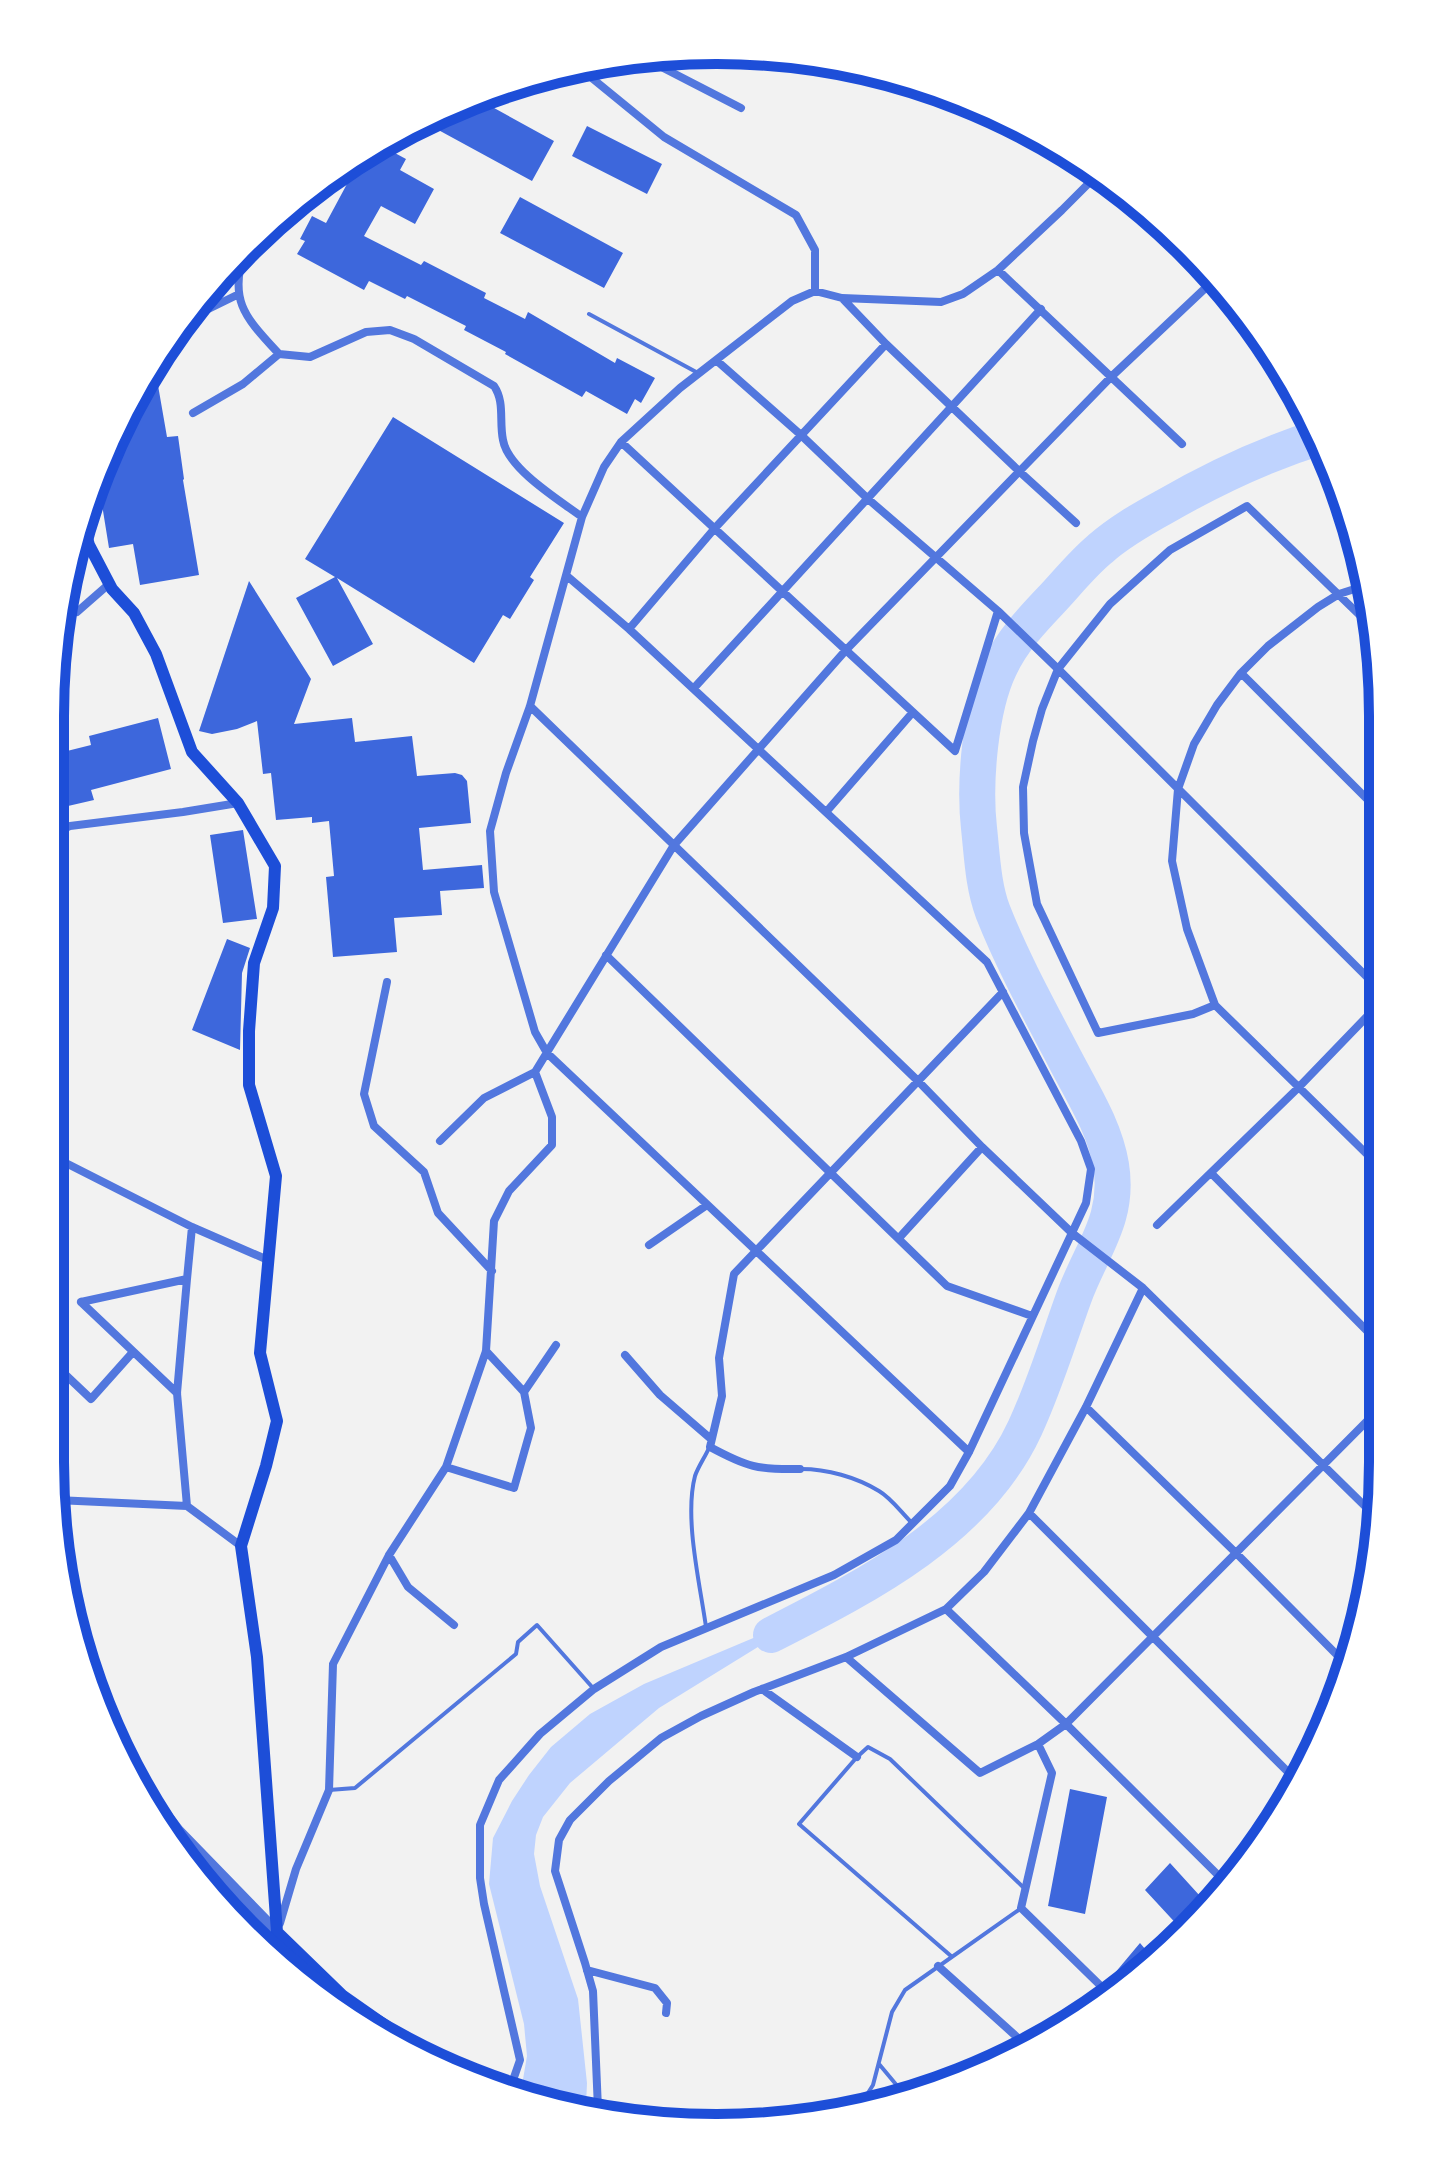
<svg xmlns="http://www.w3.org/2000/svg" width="1433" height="2178" font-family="'IBM Plex Sans',sans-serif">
	<rect width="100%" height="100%" fill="#f2f2f2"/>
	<path fill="#bfd3fe" d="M813,1613l-154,95 -89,75 -27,34 -7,18 -2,19 6,32 38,113 9,84 -1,23 -65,-15 6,-35 -3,-32 -35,-140 4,-46 19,-37 17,-26 22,-28 39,-33 54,-30z"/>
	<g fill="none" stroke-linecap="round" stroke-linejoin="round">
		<path stroke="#bfd3fe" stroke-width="36" d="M771,1635c96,-49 207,-105 254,-207 20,-43 33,-87 49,-131 17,-47 46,-78 37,-132 -6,-36 -26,-68 -43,-100 -26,-50 -54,-100 -75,-153 -10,-26 -11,-57 -14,-84 -5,-45 1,-120 21,-161 12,-26 32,-47 51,-67 16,-17 31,-36 49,-51 19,-17 42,-30 64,-42 50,-29 101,-53 156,-70"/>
	</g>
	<path fill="#3d67dc" d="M476,98l78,43 -22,40 -112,-61z
		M587,126l75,38 -15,30 -75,-38z
		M380,145l26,14 -6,11 34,19 -19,35 -34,-18 -17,30 57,29 3,-4 62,32 -2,5 41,21 3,-7 87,51 2,-5 38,20 -14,25 -6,-4 -8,15 -41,-23 -4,6 -77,-43 1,-2 -42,-22 2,-4 -59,-30 -2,3 -36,-18 -5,9 -67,-36 8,-13 -5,-2 12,-23 14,7 36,-67z
		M520,197l103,56 -19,35 -104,-55z
		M155,368l12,69 11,-1 6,43 -1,1 16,95 -59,10 -7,-41 -24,4 -10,-62 20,-64z
		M393,417l171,106 -34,54 4,3 -24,39 -7,-4 -29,48 -137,-85 36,66 -40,22 -37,-68 39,-21 -30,-18z
		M249,581l62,98 -17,45 58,-6 3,24 57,-6 5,40 38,-3 7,2 5,6 4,42 -52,5 4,42 59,-5 2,23 -44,3 2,24 -48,3 3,34 -64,5 -7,-80 8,-1 -5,-55 -17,2v-6l-36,3 -5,-47 -8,1 -6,-53 -20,8 -25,5 -13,-3z
		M158,718l13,51 -80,21 3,10 -39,9v-55l36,-9 -2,-9z
		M243,830l14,89 -34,4 -13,-88z
		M227,939l23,9 -8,25 -2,77 -48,-20z
		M1070,1789l37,8 -22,117 -37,-8z
		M1170,1863l40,44 -28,23 -37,-40z
		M1140,1943l11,13 -37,30 -5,-6z"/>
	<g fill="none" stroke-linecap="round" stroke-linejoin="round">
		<path stroke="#5277de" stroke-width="4" d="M589,314l109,59
			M801,1469c26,0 55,8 78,22 12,7 22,21 32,31
			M706,1627c-6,-43 -22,-109 -11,-151 3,-9 10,-19 14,-28
			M329,1790l26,-2 161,-134 2,-12 19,-17 56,63
			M951,1956l-152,-132 58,-67 11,-10 22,12 134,129
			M879,2064l25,30
			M856,2112l17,-27 19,-73 13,-22 115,-81"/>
		<path stroke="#5277de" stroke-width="8" d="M763,54l14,7
			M642,57l99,51
			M596,64l-3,15 71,58 132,78 19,35v41
			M1143,206l50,49
			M245,249c-17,52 0,68 34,105l31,3 56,-25 24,-2 24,9 80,47c11,16 5,35 9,54 5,29 56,60 79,77
			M998,270l184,174
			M843,299l43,45 134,128 56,51
			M190,318l49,-24
			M716,360l85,75 67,64 130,112 60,58 322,321
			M193,413l50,-29 36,-30
			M621,442l334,309 43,-140
			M65,599l12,13 32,-28
			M629,629l86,-101 171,-184
			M1374,629l-127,-123 -77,44 -60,54 -52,65 -16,40 -9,32 -10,46 1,46 13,71 61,129 95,-19 22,-9 164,161
			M1241,673l140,140
			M694,688l347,-379
			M530,706l389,376 63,65 90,86 71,55 234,230
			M827,811l86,-99
			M54,834l16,-8 113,-14 55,-9
			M606,955l341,331 85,30
			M387,982l-23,112 10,32 50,46 14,41 54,58
			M1215,1005l-28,-76 -15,-68 6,-72 16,-45 23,-39 24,-32 27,-27 50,-39 21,-13 28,-9
			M440,1141l44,-43 51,-26
			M52,1156l140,71 76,33
			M1211,1173l167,169
			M1157,1225l141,-137 82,-85
			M899,1238l83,-91
			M649,1245l58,-40
			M187,1279l5,-52
			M81,1302l106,-23 -10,114 10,113 54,40
			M81,1302l96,91
			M625,1355l35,40 51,44
			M51,1361l40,38 42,-47
			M524,1392l32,-47
			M1086,1407l150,146 107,108
			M969,1452l-422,-399 -12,-21 -41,-140 -4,-61 16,-58 24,-67 52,-189 22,-50 17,-25 59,-54 112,-87 23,-10 27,7 99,4 22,-8 35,-24 64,-60 36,-36
			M446,1467l68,21 17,-60 -7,-36 -38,-41
			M800,1469c-42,1 -53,-2 -90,-22l12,-51 -3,-38 15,-84 269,-282
			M56,1500l131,6
			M1029,1513l268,268
			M389,1555l19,32 46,38
			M946,1609l120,115 162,161
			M846,1657l134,116 58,-29 28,-20 312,-314
			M762,1689l95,68
			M1038,1744l14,29 -31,135 86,84
			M280,1923l16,-54 33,-79 4,-126 56,-109 57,-88 40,-116 8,-130 15,-30 43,-46v-28l-17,-45 139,-227 172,-195 265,-273 104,-98
			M938,1966l90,81
			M587,1970l68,18 12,15 -1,10
			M510,2089l10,-29 -36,-156 -4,-26v-53l19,-45 41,-46 54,-45 67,-42 173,-72 62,-35 54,-54 19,-34 117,-249 5,-34 -10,-28 -94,-179 -358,-333 -62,-53
			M598,2109l-5,-118 -8,-28 -30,-92 4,-31 11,-20 39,-39 52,-43 40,-22 53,-24 92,-35 100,-48 38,-37 45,-59 57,-106 57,-119"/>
		<path stroke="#5277de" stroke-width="11" d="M130,1767l48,63 99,102"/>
		<path stroke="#1d4ed8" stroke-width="12" d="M85,532l4,13 23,44 22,24 22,41 36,98 46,51 37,63 -2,42 -19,55 -5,68v54l27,91 -16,177 17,68 -11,45 -25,80 16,111 20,275 66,64 103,72"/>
	</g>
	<path d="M0 0H1433V2178H0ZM716 64H717A652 652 0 0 1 1369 716V1462A652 652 0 0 1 717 2114H716A652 652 0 0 1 64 1462V716A652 652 0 0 1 716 64Z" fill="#fff" fill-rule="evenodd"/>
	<path fill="none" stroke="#1d4ed8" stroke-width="10" d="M716 64H717A652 652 0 0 1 1369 716V1462A652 652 0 0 1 717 2114H716A652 652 0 0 1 64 1462V716A652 652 0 0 1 716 64Z"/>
</svg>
